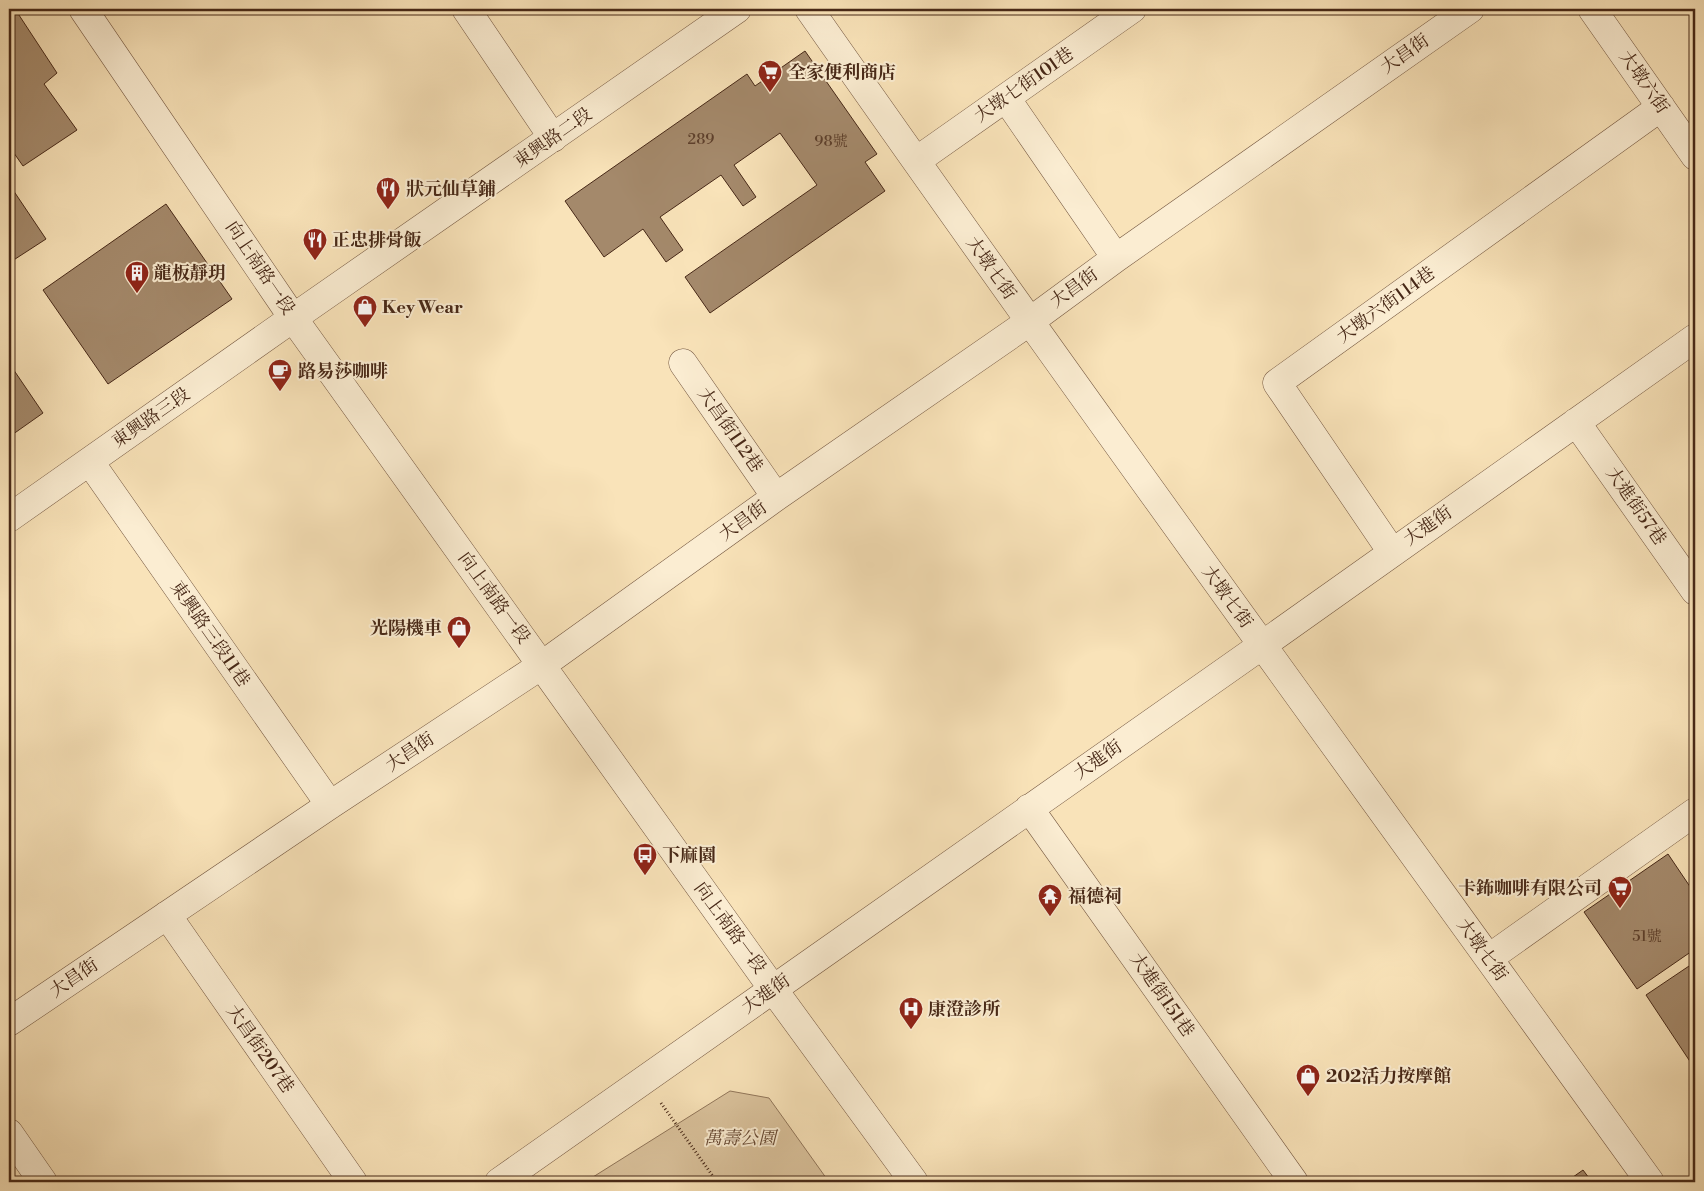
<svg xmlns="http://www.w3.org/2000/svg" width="1704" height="1191" font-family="'Libre Bodoni','Noto Serif TC',serif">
	<rect width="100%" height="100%" fill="#f9e3b9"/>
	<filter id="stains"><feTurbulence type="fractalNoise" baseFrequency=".004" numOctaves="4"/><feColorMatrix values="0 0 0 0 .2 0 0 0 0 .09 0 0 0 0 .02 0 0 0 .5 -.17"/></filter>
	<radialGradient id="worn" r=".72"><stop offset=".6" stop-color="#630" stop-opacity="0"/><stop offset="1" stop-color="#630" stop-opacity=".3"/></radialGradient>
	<path fill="#dbc39d" stroke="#91765a" d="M730,1091l39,7 60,84h-244z"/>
	<path fill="#a4896b" stroke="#472817" d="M11,9h4l42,64 -13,11 33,46 -54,36 -14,-20v-136z
		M805,51l72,103 -12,8 20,29 -175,122 -25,-36 132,-92 -37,-52 -46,32 22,32 -13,9 -22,-31 -61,42 23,33 -17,12 -23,-33 -39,28 -39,-56 182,-127 8,12z
		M9,184l37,55 -37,24z
		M166,204l66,95 -124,85 -65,-94z
		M9,363l34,50 -34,24z
		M1668,854l27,40v55l-58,40 -53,-77z
		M1695,962v107l-49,-74z
		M1583,1170l9,12h-26z"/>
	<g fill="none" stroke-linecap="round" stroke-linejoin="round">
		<defs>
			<path id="minor" d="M83,9l210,309 480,671 141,193
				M466,9l87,129
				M809,9c276,394 560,783 841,1173
				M1592,9l103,147
				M1006,98l110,160
				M916,161l216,-152
				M683,363l93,134
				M1576,422l119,169
				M90,462l240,343
				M9,518l284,-200 444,-309
				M1392,552l-115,-169 384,-276
				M1029,808l265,374
				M167,915l186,267
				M1489,958l206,-146
				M9,1022l321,-217 212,-140 234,-168 253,-175 87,-64 354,-249
				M9,1133l34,49
				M499,1182l762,-536 434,-308"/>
		</defs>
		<use href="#minor" stroke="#745740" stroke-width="29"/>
		<path stroke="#472817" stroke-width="3" stroke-dasharray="1 2.5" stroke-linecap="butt" d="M661,1103l56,79"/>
		<use href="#minor" stroke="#fbedd2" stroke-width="28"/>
	</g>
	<defs>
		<symbol id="supermarket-pin" viewBox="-11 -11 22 30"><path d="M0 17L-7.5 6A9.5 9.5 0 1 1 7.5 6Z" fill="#8f2418" stroke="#fbedd2"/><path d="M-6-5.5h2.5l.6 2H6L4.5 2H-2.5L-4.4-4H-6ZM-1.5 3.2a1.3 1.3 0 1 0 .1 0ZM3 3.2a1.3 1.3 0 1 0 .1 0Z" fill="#fff"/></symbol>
		<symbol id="restaurant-pin" viewBox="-11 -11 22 30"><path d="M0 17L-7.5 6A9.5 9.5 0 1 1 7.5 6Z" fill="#8f2418" stroke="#fbedd2"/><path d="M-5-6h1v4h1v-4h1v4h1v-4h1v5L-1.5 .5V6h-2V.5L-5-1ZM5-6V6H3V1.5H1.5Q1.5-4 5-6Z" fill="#fff"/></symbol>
		<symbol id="building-pin" viewBox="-11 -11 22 30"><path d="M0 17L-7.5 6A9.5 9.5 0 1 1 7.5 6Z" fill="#8f2418" stroke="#fbedd2"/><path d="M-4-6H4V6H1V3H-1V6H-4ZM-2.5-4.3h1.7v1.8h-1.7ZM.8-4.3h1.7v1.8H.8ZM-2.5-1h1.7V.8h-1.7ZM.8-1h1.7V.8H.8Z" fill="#fff"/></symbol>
		<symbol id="shop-pin" viewBox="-11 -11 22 30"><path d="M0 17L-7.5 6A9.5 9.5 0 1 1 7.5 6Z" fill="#8f2418" stroke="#fbedd2"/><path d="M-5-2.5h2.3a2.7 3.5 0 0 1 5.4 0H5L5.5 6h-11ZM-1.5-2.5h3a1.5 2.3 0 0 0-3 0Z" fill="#fff"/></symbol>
		<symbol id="cafe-pin" viewBox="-11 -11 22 30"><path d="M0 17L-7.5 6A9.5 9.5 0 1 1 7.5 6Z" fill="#8f2418" stroke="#fbedd2"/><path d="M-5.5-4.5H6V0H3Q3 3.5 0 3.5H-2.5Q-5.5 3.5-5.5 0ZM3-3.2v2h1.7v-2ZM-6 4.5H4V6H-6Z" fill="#fff"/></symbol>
		<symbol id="bus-pin" viewBox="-11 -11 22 30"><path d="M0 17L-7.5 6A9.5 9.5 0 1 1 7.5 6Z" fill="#8f2418" stroke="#fbedd2"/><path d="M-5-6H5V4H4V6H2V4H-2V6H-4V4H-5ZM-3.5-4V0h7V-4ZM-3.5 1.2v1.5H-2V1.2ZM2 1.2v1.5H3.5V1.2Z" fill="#fff"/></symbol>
		<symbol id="temple-pin" viewBox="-11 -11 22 30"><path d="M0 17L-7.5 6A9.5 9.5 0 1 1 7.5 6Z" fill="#8f2418" stroke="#fbedd2"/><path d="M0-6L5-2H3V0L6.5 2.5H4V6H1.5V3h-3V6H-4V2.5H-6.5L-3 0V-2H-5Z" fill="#fff"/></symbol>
		<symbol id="hospital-pin" viewBox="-11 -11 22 30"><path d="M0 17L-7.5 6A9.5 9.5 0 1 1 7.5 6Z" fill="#8f2418" stroke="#fbedd2"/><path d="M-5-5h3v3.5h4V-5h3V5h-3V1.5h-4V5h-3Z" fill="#fff"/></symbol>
	</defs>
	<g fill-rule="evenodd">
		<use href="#supermarket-pin" x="756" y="58" width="28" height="38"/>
		<use href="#restaurant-pin" x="374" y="175" width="28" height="38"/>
		<use href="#restaurant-pin" x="301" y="226" width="28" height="38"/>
		<use href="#building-pin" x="123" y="259" width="28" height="38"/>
		<use href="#shop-pin" x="351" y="293" width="28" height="38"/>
		<use href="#cafe-pin" x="266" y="357" width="28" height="38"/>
		<use href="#shop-pin" x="445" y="614" width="28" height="38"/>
		<use href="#bus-pin" x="631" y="841" width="28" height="38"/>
		<use href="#supermarket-pin" x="1606" y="874" width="28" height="38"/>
		<use href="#temple-pin" x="1036" y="882" width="28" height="38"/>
		<use href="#hospital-pin" x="897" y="995" width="28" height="38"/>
		<use href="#shop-pin" x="1294" y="1062" width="28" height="38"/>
	</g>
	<g text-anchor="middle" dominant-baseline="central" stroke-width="4" stroke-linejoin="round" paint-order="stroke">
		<g font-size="15" fill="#5e402c">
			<text x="701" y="139">289</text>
			<text x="831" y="141">98號</text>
			<text x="1647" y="936">51號</text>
		</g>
		<g font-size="18" fill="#472817" stroke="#fbedd2">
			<text transform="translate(1405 54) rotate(-35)">大昌街</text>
			<text transform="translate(1644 82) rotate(55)">大墩六街</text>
			<text transform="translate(1024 85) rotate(-35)">大墩七街101巷</text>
			<text transform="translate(553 138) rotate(-35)">東興路二段</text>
			<text transform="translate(260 268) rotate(56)">向上南路一段</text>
			<text transform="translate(991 268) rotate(55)">大墩七街</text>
			<text transform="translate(1074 288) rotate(-36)">大昌街</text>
			<text transform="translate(1386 305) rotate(-36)">大墩六街114巷</text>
			<text transform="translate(151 418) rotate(-35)">東興路三段</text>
			<text transform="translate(730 430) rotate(55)">大昌街112巷</text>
			<text transform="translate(1636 506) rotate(55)">大進街57巷</text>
			<text transform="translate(743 521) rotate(-36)">大昌街</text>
			<text transform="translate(1428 526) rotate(-35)">大進街</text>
			<text transform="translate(1227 597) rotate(54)">大墩七街</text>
			<text transform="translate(494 598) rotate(54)">向上南路一段</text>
			<text transform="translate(210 634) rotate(55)">東興路三段11巷</text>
			<text transform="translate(410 752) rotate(-34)">大昌街</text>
			<text transform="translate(1098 760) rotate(-35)">大進街</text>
			<text transform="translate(730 928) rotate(54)">向上南路一段</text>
			<text transform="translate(1482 950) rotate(54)">大墩七街</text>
			<text transform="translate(74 978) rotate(-34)">大昌街</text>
			<text transform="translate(766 994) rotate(-35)">大進街</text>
			<text transform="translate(1162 995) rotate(55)">大進街151巷</text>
			<text transform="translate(260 1049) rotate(55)">大昌街207巷</text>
		</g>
		<g font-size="18" font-weight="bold" fill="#472817" stroke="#fbedd2" text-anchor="start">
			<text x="788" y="72">全家便利商店</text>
			<text x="406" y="189">狀元仙草鋪</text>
			<text x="332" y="240">正忠排骨飯</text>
			<text x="154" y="273">龍板靜玥</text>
			<text x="382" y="307">Key Wear</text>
			<text x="298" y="371">路易莎咖啡</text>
			<text x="442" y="628" text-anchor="end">光陽機車</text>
			<text x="662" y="855">下麻園</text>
			<text x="1602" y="888" text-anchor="end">卡鈽咖啡有限公司</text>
			<text x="1068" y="896">福德祠</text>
			<text x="928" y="1009">康澄診所</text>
			<text x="1326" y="1076">202活力按摩館</text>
		</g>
		<g font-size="18" font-style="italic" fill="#654732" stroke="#fbedd2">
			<text x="740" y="1138">萬壽公園</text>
		</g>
	</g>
	<rect width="1704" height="1191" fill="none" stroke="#f9e3b9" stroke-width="30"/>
	<rect x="10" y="10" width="1684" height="1171" fill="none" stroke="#472817" stroke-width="2.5"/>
	<rect x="15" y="15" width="1674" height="1161" fill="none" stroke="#472817"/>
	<rect width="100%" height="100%" filter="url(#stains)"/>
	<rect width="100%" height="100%" fill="url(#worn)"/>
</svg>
